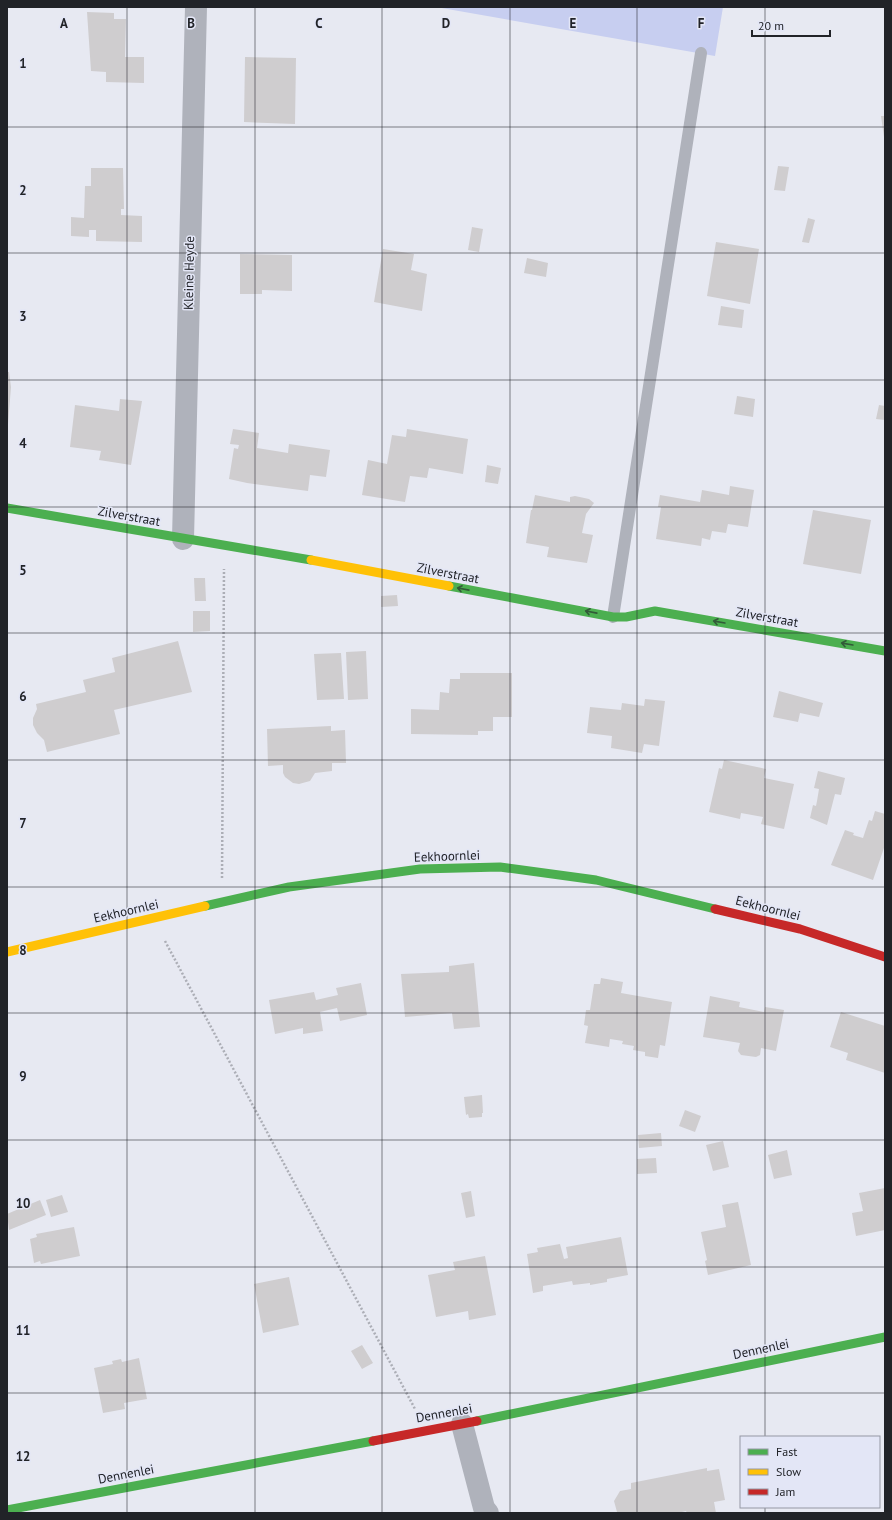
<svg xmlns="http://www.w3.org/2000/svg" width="892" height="1520" font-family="'PT Sans',sans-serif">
	<rect width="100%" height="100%" fill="#e7e9f2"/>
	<path fill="#c7cef0" d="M436,7h287l-8,49z"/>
	<path fill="#cfcdcf" d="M87,12l27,1v6h12l-1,38h19v26l-38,-1v-10l-15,-1z
		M245,57l51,1 -1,66 -51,-2z
		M881,116h4v21h-1z
		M778,166l11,1 -4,24 -11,-1z
		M91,168h32l1,41h-3v6l21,1v26l-46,-1v-11h-7v7l-18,-1v-19l13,1 1,-32h6z
		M808,218l7,2 -6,23 -7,-1z
		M472,227l11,2 -4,23 -11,-2z
		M716,242l43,7 -9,55 -43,-8z
		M383,249l31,5 -3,16 16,4 -5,37 -48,-9z
		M240,254l52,1v36l-30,-1v4h-22z
		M527,258l21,5 -2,14 -22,-4z
		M721,306l23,4 -2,18 -24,-3z
		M7,372h2l2,15 -3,37z
		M737,396l18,3 -2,18 -19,-3z
		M120,399l22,2 -11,64 -32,-5 2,-9 -31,-4 5,-42 44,6z
		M879,405l6,1v14l-9,-1z
		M233,429l26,4 -2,15 31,5 1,-9 41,6 -4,27 -16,-2 -2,16 -61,-8 -18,-4 5,-31 4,1 1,-4 -9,-1z
		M407,429l61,10 -5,35 -34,-6 -2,10 -17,-2 -5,26 -43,-7 6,-35 19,4 5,-29 14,2z
		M487,465l14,3 -3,16 -13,-2z
		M730,486l24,4 -6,37 -20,-3 -2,9 -14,-2 -2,9 -8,-2 -1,8 -45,-7 5,-32h-3l2,-12 40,7 2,-12 27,5z
		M535,495l35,7v-5l5,-1 14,3 5,4 -8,11 -4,19 11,2 -6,28 -40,-6 2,-10 -23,-4 5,-33h1z
		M813,510l58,10 -10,54 -58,-10z
		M194,578h11l1,23h-11z
		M397,595l1,11 -17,1v-11z
		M193,611h17v20l-17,1z
		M178,641l14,51 -78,18 6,24 -73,18 -3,-12 -7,-7 -4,-8v-7l4,-9 -1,-5 50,-12 -3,-12 32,-8 -3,-14z
		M366,651l2,48 -20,1 -2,-48z
		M341,653l3,46 -27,1 -3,-46z
		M460,673h52v44h-19v14h-15v4l-67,-1v-25l28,1 1,-18 9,1 1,-14h10z
		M779,691l44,12 -4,14 -19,-4 -2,9 -25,-5z
		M645,699l20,2 -6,45 -15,-2 -2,9 -31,-5 1,-12 -25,-3 3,-26 31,3 1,-7 22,3z
		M331,726v5l14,-1 1,33h-14v8l-17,2 -5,8 -11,3 -6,-1 -8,-6 -2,-4v-8l-15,1 -1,-37z
		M724,760l42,9 -2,9 30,6 -10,45 -23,-5 2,-7 -22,-4 -1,6 -31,-7 10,-44 3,1z
		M818,771l27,7 -4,17 -6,-1 -8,31 -17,-7 3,-13 3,1 1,-5 2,-12 -5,-1z
		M875,811l10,3v31l-12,35 -42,-15 14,-35 9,3 -1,2 10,3 6,-18 3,1z
		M474,963l6,64 -26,2 -2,-16 -47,4 -4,-43 48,-2v-6z
		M601,978l22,4 -2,11 51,9 -7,44 -5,-1 -2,13 -13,-2v-4l-12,-2 1,-4 -12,-2 1,-3 -13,-2 -1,8 -24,-4 3,-17 -4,-1 2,-15h4l4,-26h6z
		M361,983l6,32 -27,6 -3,-13 -17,4 3,19 -20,3v-6l-28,6 -6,-34 45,-8 2,8 22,-5 -2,-7z
		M710,996l30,6 -1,5 25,5 1,-5 19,3 -8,41 -15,-3 -1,7 -4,2 -15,-2 -3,-4 2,-8 -37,-6z
		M841,1012l44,14v47l-39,-13 2,-7 -18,-6z
		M482,1095l1,18h-1v4l-13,1 -1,-4 -2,1 -2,-18z
		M685,1110l16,6 -6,16 -16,-6z
		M661,1133l1,13 -23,2 -1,-13z
		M723,1141l6,26 -16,4 -7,-26z
		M787,1150l5,25 -18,4 -6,-24z
		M656,1158l1,15 -20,1v-15z
		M885,1188v42l-29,6 -4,-23 11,-2 -4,-18z
		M471,1191l4,25 -9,2 -5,-25z
		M62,1195l6,17 -17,5 -5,-17z
		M40,1200l6,15 -37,15 -2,-16z
		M738,1202l13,63 -43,10 -3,-14 2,-1 -6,-28 25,-5 -4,-22z
		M74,1227l6,29 -39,8 -1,-3 -6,2 -4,-24 7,-2 -1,-3z
		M621,1237l7,38 -21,4v3l-17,3v-2l-17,2 -1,-4 -29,5v5l-10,2 -6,-39 11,-2 -1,-4 23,-4 4,15 4,-1 -2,-11z
		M485,1256l11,59 -27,5 -1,-9 -32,6 -8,-42 27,-5 -2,-8z
		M289,1277l10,48 -36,8 -9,-49z
		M362,1345l11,18 -11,6 -11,-18z
		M139,1358l8,41 -23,4 1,6 -22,4 -9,-45 19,-4 -1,-3 9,-2 1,3z
		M707,1468v3l12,-2 6,31 -11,2 2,11h-29l-1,-2 -8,2 -61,-1 -3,-11 6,-10 11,-2v-6z"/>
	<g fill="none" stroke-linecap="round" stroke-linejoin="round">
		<path stroke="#acaeb6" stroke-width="2.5" stroke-dasharray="2 2" stroke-linecap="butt" d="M222,878l2,-309
			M165,941l250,468"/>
		<path stroke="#afb2bb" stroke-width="12" d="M613,617l88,-564"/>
		<path stroke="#afb2bb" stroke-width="22" d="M183,539l13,-532
			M462,1424l22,84 4,5"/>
		<path stroke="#4caf50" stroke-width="9" d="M7,508l304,52
			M449,586l164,31h13l29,-6 230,40
			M205,906l84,-19 131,-18 80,-2 96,13 119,29
			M477,1421l408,-84
			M7,1510l366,-69"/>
		<path stroke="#ffc107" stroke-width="9" d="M311,560l138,26
			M7,952l198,-46"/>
		<path stroke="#c62828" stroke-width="9" d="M715,909l85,20 85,28
			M373,1441l104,-20"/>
	</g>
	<defs><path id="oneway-shaft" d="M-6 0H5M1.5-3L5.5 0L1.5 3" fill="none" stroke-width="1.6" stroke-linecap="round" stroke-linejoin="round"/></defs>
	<g stroke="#325b38">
		<use href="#oneway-shaft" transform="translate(463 589) rotate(-169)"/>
		<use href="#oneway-shaft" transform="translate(591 612) rotate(-169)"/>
		<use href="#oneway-shaft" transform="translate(719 622) rotate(-170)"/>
		<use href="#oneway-shaft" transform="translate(847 644) rotate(-170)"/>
	</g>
	<path fill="none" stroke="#212328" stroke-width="1" stroke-opacity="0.55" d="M127,7v1506M255,7v1506M382,7v1506M510,7v1506M637,7v1506M765,7v1430M7,127h878M7,253h878M7,380h878M7,507h878M7,633h878M7,760h878M7,887h878M7,1013h878M7,1140h878M7,1267h878M7,1393h878M765,1507v6"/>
	<g text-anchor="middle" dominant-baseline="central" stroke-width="3" stroke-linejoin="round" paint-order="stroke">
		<g font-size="13" fill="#212328" stroke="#e3e6f6">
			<text transform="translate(189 273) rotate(-89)">Kleine Heyde</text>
			<text transform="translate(129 516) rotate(10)">Zilverstraat</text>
			<text transform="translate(448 573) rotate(11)">Zilverstraat</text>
			<text transform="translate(767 617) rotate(10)">Zilverstraat</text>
			<text transform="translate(447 856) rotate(-2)">Eekhoornlei</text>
			<text transform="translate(768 908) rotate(14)">Eekhoornlei</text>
			<text transform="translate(126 911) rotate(-13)">Eekhoornlei</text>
			<text transform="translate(761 1349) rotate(-12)">Dennenlei</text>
			<text transform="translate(444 1413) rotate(-10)">Dennenlei</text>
			<text transform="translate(126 1474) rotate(-11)">Dennenlei</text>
		</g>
	</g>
	<g font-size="13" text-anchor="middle" font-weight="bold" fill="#212328" stroke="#e3e6f6" stroke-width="3" stroke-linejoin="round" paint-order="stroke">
		<text x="64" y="28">A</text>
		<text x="191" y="28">B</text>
		<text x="319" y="28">C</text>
		<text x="446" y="28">D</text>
		<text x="573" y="28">E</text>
		<text x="701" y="28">F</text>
		<text x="23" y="68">1</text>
		<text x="23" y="195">2</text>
		<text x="23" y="321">3</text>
		<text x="23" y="448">4</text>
		<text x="23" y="575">5</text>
		<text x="23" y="701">6</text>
		<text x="23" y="828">7</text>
		<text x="23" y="955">8</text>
		<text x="23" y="1081">9</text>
		<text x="23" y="1208">10</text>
		<text x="23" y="1335">11</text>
		<text x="23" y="1461">12</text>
	</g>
	<rect width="892" height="1520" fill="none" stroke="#212328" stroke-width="16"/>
	<rect x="740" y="1436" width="140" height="72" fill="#e3e6f6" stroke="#9598a4"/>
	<rect x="748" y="1449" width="20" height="6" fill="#4caf50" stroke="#9598a4"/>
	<text x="776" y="1456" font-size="12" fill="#212328">Fast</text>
	<rect x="748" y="1469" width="20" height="6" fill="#ffc107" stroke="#9598a4"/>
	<text x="776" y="1476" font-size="12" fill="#212328">Slow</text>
	<rect x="748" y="1489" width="20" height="6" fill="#c62828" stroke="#9598a4"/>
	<text x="776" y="1496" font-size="12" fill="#212328">Jam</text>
	<path d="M752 30v6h78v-6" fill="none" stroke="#212328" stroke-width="2"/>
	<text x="758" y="30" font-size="12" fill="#212328" stroke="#e3e6f6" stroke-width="3" paint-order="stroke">20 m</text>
</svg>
